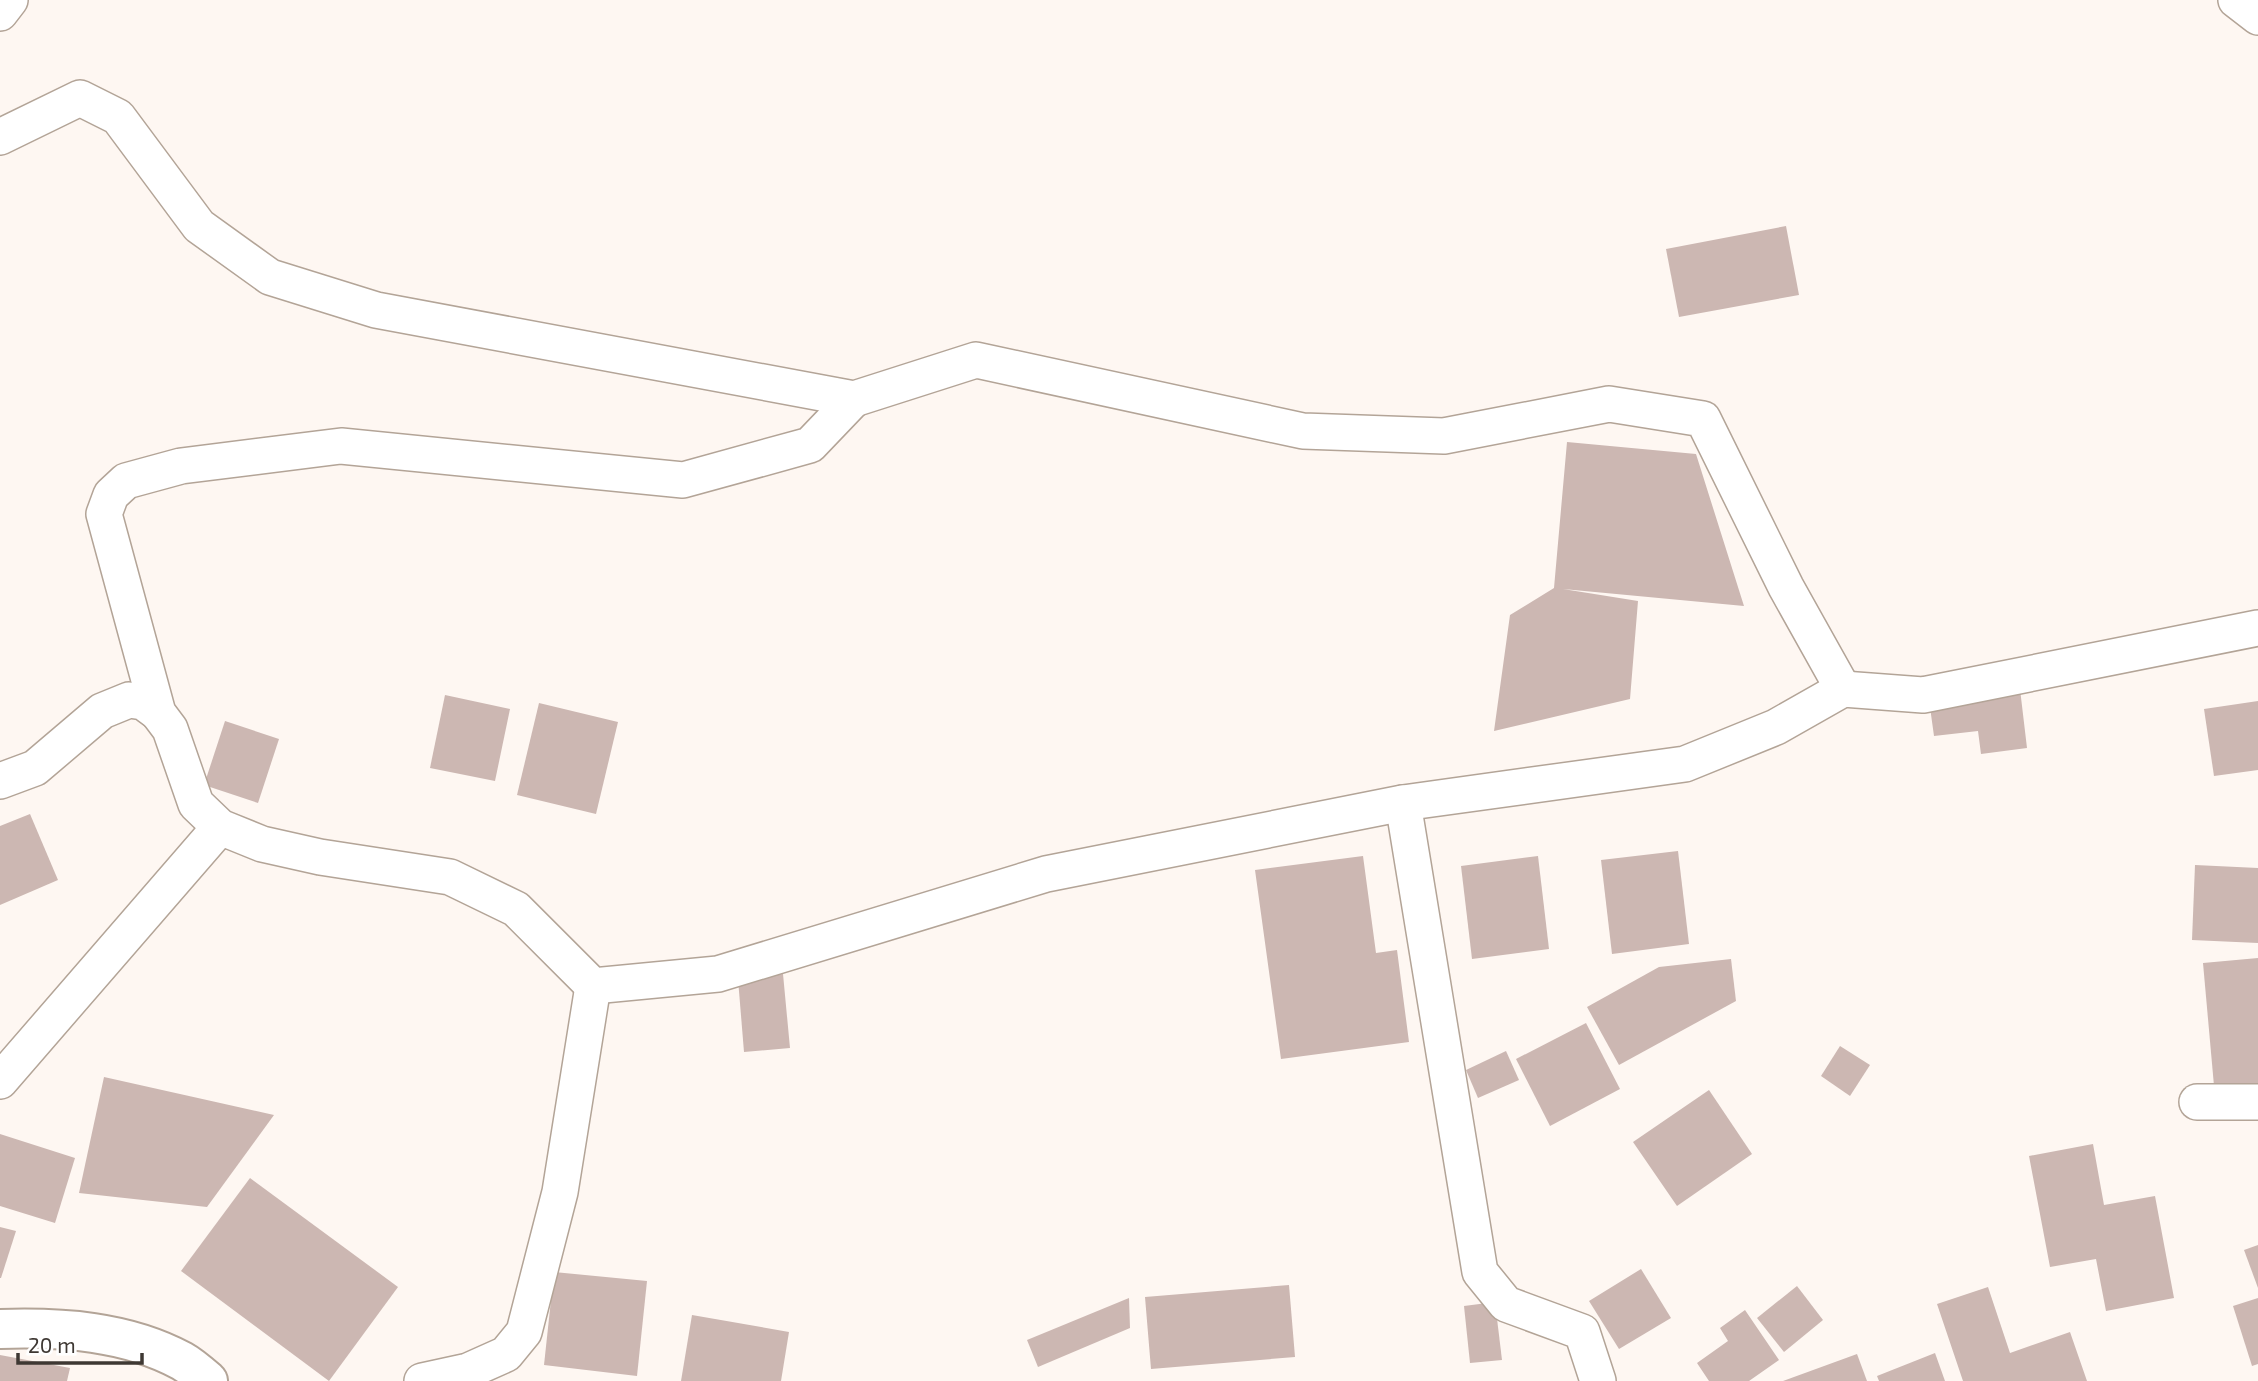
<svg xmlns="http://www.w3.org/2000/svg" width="2258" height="1381" viewBox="0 0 2258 1381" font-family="'Exo 2',sans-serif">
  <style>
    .building { fill: #ccb7b2 }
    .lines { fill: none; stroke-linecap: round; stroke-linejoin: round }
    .street-casing { stroke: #b3a497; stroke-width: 38 }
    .secondary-casing { stroke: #b3a497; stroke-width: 42 }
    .street { stroke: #fff; stroke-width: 35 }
    .secondary { stroke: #fff; stroke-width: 38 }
  </style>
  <rect width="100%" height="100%" fill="#fef7f2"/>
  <g class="building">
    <polygon points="1786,226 1799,295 1679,317 1666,249"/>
    <polygon points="1567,442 1696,454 1744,606 1563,589 1638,601 1630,699 1494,731 1510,615 1554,588"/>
    <polygon points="2020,689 2027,748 1981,754 1978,731 1934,736 1929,700"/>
    <polygon points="445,695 510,709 495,781 430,768"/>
    <polygon points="2258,701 2258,770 2214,776 2204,709"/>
    <polygon points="539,703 618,722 596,814 517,795"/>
    <polygon points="225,721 279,739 258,803 204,785"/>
    <polygon points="30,814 58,880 0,905 0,826"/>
    <polygon points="1678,851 1689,944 1612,954 1601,860"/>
    <polygon points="1363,856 1376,953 1397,950 1409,1042 1281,1059 1255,870"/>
    <polygon points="1538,856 1549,949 1472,959 1461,866"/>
    <polygon points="2195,865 2258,868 2258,943 2192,940"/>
    <polygon points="2258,958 2258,1093 2215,1097 2203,963"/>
    <polygon points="1731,959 1736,1001 1619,1065 1587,1007 1659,967"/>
    <polygon points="783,974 790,1048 744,1052 738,979"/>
    <polygon points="1586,1023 1620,1089 1550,1126 1516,1059"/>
    <polygon points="1840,1046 1870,1065 1850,1096 1821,1076"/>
    <polygon points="1506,1051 1519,1080 1478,1098 1466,1070"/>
    <polygon points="104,1077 274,1115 207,1207 79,1193"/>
    <polygon points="1709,1090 1752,1154 1677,1206 1633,1142"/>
    <polygon points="0,1134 75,1158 55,1223 0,1206"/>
    <polygon points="2093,1144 2104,1205 2155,1196 2174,1298 2106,1311 2096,1259 2050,1267 2029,1156"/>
    <polygon points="250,1178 398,1287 329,1381 181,1271"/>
    <polygon points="0,1227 16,1231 1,1278 0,1278"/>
    <polygon points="2258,1245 2258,1288 2244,1250"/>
    <polygon points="1641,1269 1671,1318 1619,1349 1589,1301"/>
    <polygon points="554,1272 647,1281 637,1376 544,1365"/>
    <polygon points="1289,1285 1295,1357 1151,1369 1145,1297"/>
    <polygon points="1797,1286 1823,1320 1784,1352 1757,1318"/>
    <polygon points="1988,1287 2010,1353 2070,1332 2087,1381 1963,1381 1937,1304"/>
    <polygon points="1129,1298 1130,1328 1038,1367 1027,1340"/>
    <polygon points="2258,1298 2258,1364 2252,1366 2233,1306"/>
    <polygon points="1495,1302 1502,1360 1470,1363 1464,1306"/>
    <polygon points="1745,1310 1779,1360 1749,1381 1709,1381 1697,1363 1728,1341 1720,1328"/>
    <polygon points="692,1315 789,1332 781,1381 681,1381"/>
    <polygon points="1935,1353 1945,1381 1879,1381 1877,1376"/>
    <polygon points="1857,1354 1867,1381 1783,1381"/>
    <polygon points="0,1355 70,1368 67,1381 0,1381"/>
  </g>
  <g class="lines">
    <defs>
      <g id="street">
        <polyline points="2236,0 2258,17"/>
        <polyline points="0,13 10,0"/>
        <polyline points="0,137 80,98 118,117 199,226 270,277 376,310 854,399 976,360 1303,431 1444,436 1609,404 1703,419 1786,587 1843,689"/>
        <polyline points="854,399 810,445 683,480 341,446 181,466 126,481 111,495 104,514 158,713 170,729 196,804 220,827 262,844 320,857 450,877 516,909 593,986 718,974 1046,874 1403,803 1685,764 1776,727 1843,689 1923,695 2258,628"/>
        <polyline points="0,781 35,768 102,711 129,700 143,702 158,713"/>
        <polyline points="1403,803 1480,1272 1506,1304 1582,1332 1598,1381"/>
        <polyline points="0,1081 220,827"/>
        <polyline points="2197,1102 2258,1102"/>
        <polyline points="422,1381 468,1371 506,1354 524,1332 560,1192 593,986"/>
      </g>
      <path id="secondary" d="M0 1329C62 1327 126 1331 182 1361 191 1366 200 1374 208 1381"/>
    </defs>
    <use href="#street" class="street-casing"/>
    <use href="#secondary" class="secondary-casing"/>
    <use href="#street" class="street"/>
    <use href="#secondary" class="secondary"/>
  </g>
  <path d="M18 1353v10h124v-10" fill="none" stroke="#3e3833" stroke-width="3.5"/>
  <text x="28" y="1353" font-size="21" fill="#3e3833" stroke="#ffffff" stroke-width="5" paint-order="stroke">20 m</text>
</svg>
